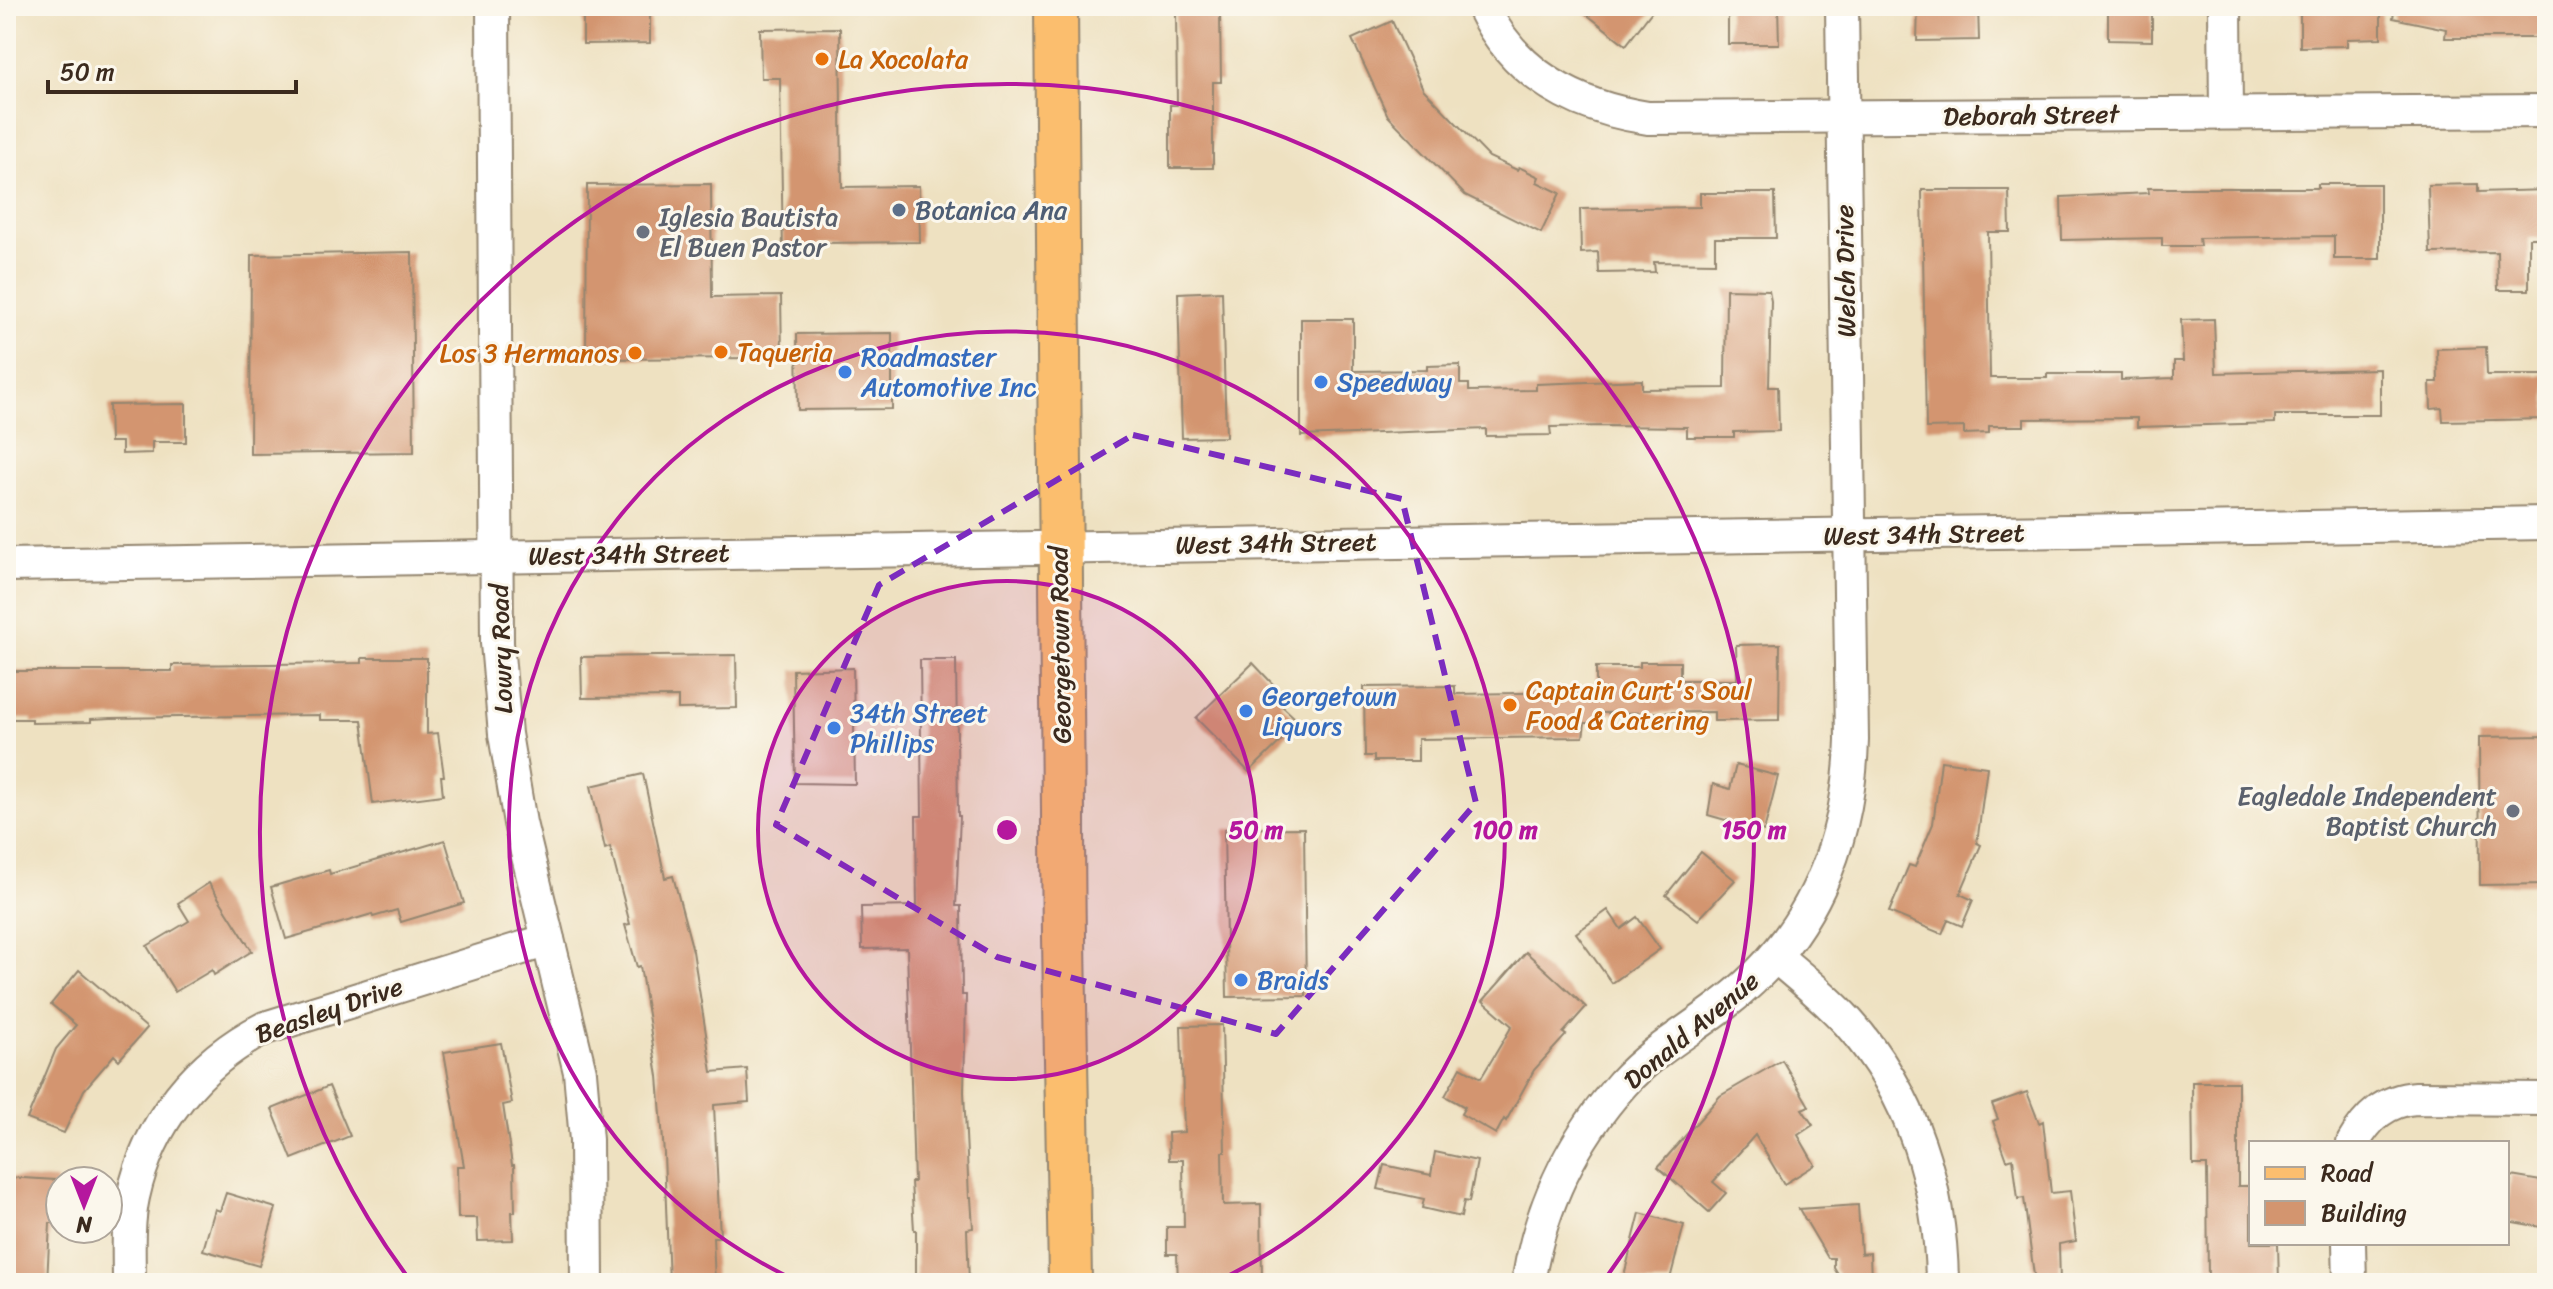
<svg xmlns="http://www.w3.org/2000/svg" width="2553" height="1289" viewBox="0 0 2553 1289" font-family="Sriracha,sans-serif">
  <style>
    .building { fill: #d3956f }
    .lines { fill: none; stroke-linecap: round; stroke-linejoin: round }
    .minor-casing { stroke: #948670; stroke-width: 36 }
    .major-casing { stroke: #948670; stroke-width: 46 }
    .minor { stroke: #fff; stroke-width: 32 }
    .major { stroke: #fbbe6e; stroke-width: 42 }
    .marked { fill: none; stroke: #7b2cbf; stroke-width: 6; stroke-dasharray: 16 10; stroke-linejoin: round }
    .ring { fill: none; stroke: #b5179e; stroke-width: 4 }
    .food-dot { fill: #e8710a; stroke: #fbf7ec; stroke-width: 3 }
    .service-dot { fill: #5c6f8a; stroke: #fbf7ec; stroke-width: 3 }
    .worship-dot { fill: #6b7280; stroke: #fbf7ec; stroke-width: 3 }
    .shop-dot { fill: #3f7fe0; stroke: #fbf7ec; stroke-width: 3 }
    .labels { text-anchor: middle; dominant-baseline: central; stroke-width: 6; stroke-linejoin: round; paint-order: stroke }
    .food-label { font-size: 26px; fill: #c56008; stroke: #fbf7ec; text-anchor: start }
    .street-label { font-size: 26px; fill: #3b2a1e; stroke: #fbf7ec }
    .service-label { font-size: 26px; fill: #4e5e75; stroke: #fbf7ec; text-anchor: start }
    .worship-label { font-size: 26px; fill: #5b616d; stroke: #fbf7ec; text-anchor: start }
    .shop-label { font-size: 26px; fill: #366cbe; stroke: #fbf7ec; text-anchor: start }
    .centre { fill: #b5179e; stroke: #fbf7ec; stroke-width: 4 }
    .ring-label { font-size: 24px; text-anchor: middle; font-weight: bold; fill: #b5179e; stroke: #fbf7ec; stroke-width: 6; stroke-linejoin: round; paint-order: stroke }
  </style>
  <rect width="100%" height="100%" fill="#fbf7ec"/>
  <filter id="ink" filterUnits="userSpaceOnUse"><feTurbulence type="fractalNoise" baseFrequency=".0125" numOctaves="2"/><feDisplacementMap in="SourceGraphic" scale="16" xChannelSelector="R" yChannelSelector="G"/><feConvolveMatrix kernelMatrix="1 2 1 2 8 2 1 2 1" color-interpolation-filters="sRGB"/></filter>
  <filter id="wash" filterUnits="userSpaceOnUse"><feTurbulence type="fractalNoise" baseFrequency=".006" numOctaves="4" result="noise"/><feDisplacementMap in="SourceGraphic" scale="32" xChannelSelector="R" yChannelSelector="G"/><feGaussianBlur stdDeviation="1.8" result="paint"/><feColorMatrix in="noise" values="0 0 0 0 0 0 0 0 0 0 0 0 0 0 0 0 0 1.4 0 .05"/><feComposite in="paint" operator="in"/></filter>
  <g filter="url(#wash)">
    <rect width="100%" height="100%" fill="#eee1c1"/>
    <g id="blocks">
      <g class="building">
        <polygon points="583,6 650,6 650,43 583,44"/>
        <polygon points="1576,6 1656,6 1626,45"/>
        <polygon points="1728,6 1778,6 1779,44 1728,44"/>
        <polygon points="1918,6 1978,6 1979,40 1917,41"/>
        <polygon points="2108,6 2152,6 2152,41 2108,40"/>
        <polygon points="2300,6 2381,6 2381,38 2347,39 2347,46 2300,47"/>
        <polygon points="2395,6 2547,6 2547,38 2445,38 2446,29 2393,18"/>
        <polygon points="1176,13 1220,13 1221,82 1213,82 1213,168 1170,168 1170,105 1177,105"/>
        <polygon points="1392,21 1423,89 1489,157 1517,170 1519,167 1539,177 1537,182 1560,193 1541,233 1465,195 1388,116 1352,39"/>
        <polygon points="840,28 842,187 919,186 920,242 818,243 818,253 783,253 780,78 761,78 760,29"/>
        <polygon points="711,184 712,297 781,296 782,358 586,359 587,185"/>
        <polygon points="2318,184 2380,184 2380,259 2334,259 2334,236 2199,238 2200,246 2162,246 2162,238 2062,240 2061,197 2149,193 2148,188 2318,188"/>
        <polygon points="2478,184 2478,192 2547,190 2547,238 2529,238 2529,290 2498,290 2497,252 2430,253 2428,185"/>
        <polygon points="1922,190 2009,190 2010,232 1988,232 1990,378 2047,378 2047,374 2121,374 2121,380 2174,378 2174,361 2183,361 2181,320 2214,319 2216,373 2380,369 2380,415 2275,415 2275,423 2137,427 2137,418 2024,419 2024,426 1989,426 1989,433 1964,434 1964,427 1926,428"/>
        <polygon points="1700,193 1775,193 1776,238 1715,238 1715,263 1654,262 1655,272 1599,273 1598,252 1581,253 1580,209 1700,207"/>
        <polygon points="412,252 414,452 250,454 251,255"/>
        <polygon points="1726,289 1769,290 1771,300 1769,387 1778,387 1779,431 1734,432 1734,437 1687,437 1687,427 1607,426 1550,427 1551,435 1486,436 1486,429 1301,436 1301,319 1353,319 1353,371 1427,370 1427,366 1460,365 1460,384 1469,384 1469,391 1536,390 1536,384 1642,380 1642,389 1725,388"/>
        <polygon points="1222,291 1226,437 1182,438 1178,293"/>
        <polygon points="892,333 892,409 798,410 797,334"/>
        <polygon points="2486,347 2487,375 2547,375 2547,419 2443,421 2442,408 2431,409 2430,382 2438,382 2437,349"/>
        <polygon points="186,404 186,442 152,442 152,453 122,454 122,442 110,442 109,405"/>
        <polygon points="1780,644 1779,720 1714,721 1714,712 1599,713 1599,723 1585,723 1583,737 1418,739 1418,761 1374,761 1374,756 1365,756 1364,687 1455,686 1455,694 1596,692 1596,667 1640,667 1640,662 1680,662 1680,680 1737,680 1736,645"/>
        <polygon points="736,655 737,708 678,709 678,697 582,698 581,657"/>
        <polygon points="362,658 427,658 427,734 438,733 444,776 441,776 443,795 373,804 362,720 320,720 320,715 111,718 91,719 91,722 32,723 32,719 6,719 6,671 172,671 172,665 362,663"/>
        <polygon points="920,660 956,660 958,816 960,816 956,906 961,906 962,995 966,995 964,1092 969,1198 971,1198 973,1228 967,1229 969,1283 916,1283 916,1230 914,1230 911,1182 914,1182 907,948 862,949 861,907 917,906 916,816 922,816"/>
        <polygon points="1253,663 1286,698 1280,704 1296,719 1287,728 1291,731 1249,772 1196,718"/>
        <polygon points="853,668 855,784 795,783 793,670"/>
        <polygon points="2547,736 2547,884 2480,885 2479,737"/>
        <polygon points="1941,761 1987,767 1977,843 1981,845 1960,894 1973,900 1962,926 1948,920 1942,934 1889,912 1909,865 1915,867 1933,824"/>
        <polygon points="1736,765 1778,776 1764,831 1708,815 1713,784 1730,789"/>
        <polygon points="643,774 665,878 673,876 693,951 712,1072 747,1069 749,1102 714,1105 720,1237 713,1237 715,1283 669,1283 664,1154 658,1076 640,966 637,967 625,925 630,924 610,847 605,849 591,786"/>
        <polygon points="1304,828 1306,996 1227,997 1224,829"/>
        <polygon points="445,840 464,903 401,922 397,910 373,917 372,914 286,939 271,887 329,870 330,874"/>
        <polygon points="1701,852 1735,880 1698,920 1666,895"/>
        <polygon points="209,883 252,951 214,975 212,970 175,992 147,946 189,921 178,903"/>
        <polygon points="1608,910 1621,929 1637,917 1660,949 1612,983 1576,933"/>
        <polygon points="1526,952 1586,1007 1563,1033 1566,1035 1534,1070 1506,1121 1504,1119 1496,1134 1461,1114 1465,1107 1445,1096 1461,1067 1481,1078 1512,1026 1483,1001"/>
        <polygon points="79,970 147,1028 119,1060 114,1055 84,1090 64,1133 27,1119 56,1049 76,1025 51,1004"/>
        <polygon points="1222,1025 1225,1152 1222,1152 1223,1205 1261,1204 1262,1283 1178,1283 1177,1254 1167,1254 1167,1227 1184,1227 1183,1160 1169,1160 1168,1133 1184,1132 1181,1026"/>
        <polygon points="501,1043 512,1103 503,1105 512,1165 514,1165 515,1212 512,1212 513,1240 478,1241 477,1218 458,1218 457,1166 464,1166 444,1052"/>
        <polygon points="1782,1060 1809,1106 1802,1109 1813,1125 1798,1135 1815,1165 1784,1184 1755,1135 1713,1182 1726,1193 1709,1212 1658,1167 1720,1096"/>
        <polygon points="2192,1082 2238,1082 2238,1186 2251,1186 2251,1243 2278,1243 2279,1283 2208,1283 2207,1165 2193,1165"/>
        <polygon points="329,1086 350,1136 292,1159 272,1109"/>
        <polygon points="2027,1092 2039,1123 2043,1121 2051,1193 2070,1191 2076,1241 2059,1244 2060,1283 2035,1283 2024,1198 2018,1199 2013,1158 2007,1160 1993,1121 1998,1119 1992,1104"/>
        <polygon points="1435,1152 1477,1161 1469,1202 1464,1201 1461,1217 1422,1208 1424,1199 1378,1189 1384,1165 1431,1175"/>
        <polygon points="2511,1176 2547,1182 2547,1228 2507,1221"/>
        <polygon points="6,1177 56,1180 54,1223 50,1223 47,1283 6,1283"/>
        <polygon points="226,1193 276,1208 259,1266 203,1250 215,1209 220,1211"/>
        <polygon points="1858,1205 1861,1254 1870,1253 1871,1281 1843,1283 1834,1268 1834,1258 1828,1258 1799,1209"/>
        <polygon points="1640,1213 1684,1225 1669,1283 1622,1283"/>
      </g>
    </g>
  </g>
  <g filter="url(#ink)">
    <use href="#blocks" fill-opacity="0" stroke="#948670" stroke-width="2"/>
    <g class="lines">
      <defs>
        <g id="minor">
          <polyline points="493,6 497,643 505,734 520,823 580,1072 586,1140 587,1283"/>
          <path d="M1482 6C1515 75 1575 107 1648 118L2547 111"/>
          <polyline points="2225,6 2226,113"/>
          <polyline points="6,565 2547,523"/>
          <path d="M1775 956C1800 977 1826 998 1848 1022 1913 1095 1941 1187 1942 1283"/>
          <path d="M2353 1143C2367 1118 2385 1100 2416 1098L2547 1099"/>
          <polyline points="2349,1243 2350,1283"/>
          <path d="M129 1283C129 1255 127 1225 133 1197 149 1122 198 1062 265 1028L548 940"/>
          <path d="M1528 1283C1540 1207 1572 1140 1623 1083 1652 1051 1691 1030 1724 1004 1810 938 1849 846 1852 740L1842 6"/>
        </g>
        <path id="major" d="M1056 6 1063 812C1063 969 1068 1126 1070 1283"/>
      </defs>
      <use href="#minor" class="minor-casing"/>
      <use href="#major" class="major-casing"/>
      <use href="#minor" class="minor"/>
      <use href="#major" class="major"/>
    </g>
  </g>
  <path class="marked" d="M1133 435 1402 499 1476 803 1276 1034 997 957 776 825 879 585Z"/>
  <circle cx="1007" cy="830" r="249" fill="#b5179e" fill-opacity=".12"/>
  <g class="ring">
    <circle cx="1007" cy="830" r="249"/>
    <path d="M797 1281A498 498 0 1 1 1217 1281"/>
    <path d="M410 1280A747 747 0 1 1 1604 1280"/>
  </g>
  <g class="food-dot">
    <circle cx="822" cy="59" r="8"/>
    <circle cx="721" cy="352" r="8"/>
    <circle cx="635" cy="353" r="8"/>
    <circle cx="1510" cy="705" r="8"/>
  </g>
  <circle class="service-dot" cx="899" cy="210" r="8"/>
  <g class="worship-dot">
    <circle cx="643" cy="232" r="8"/>
    <circle cx="2513" cy="811" r="8"/>
  </g>
  <g class="shop-dot">
    <circle cx="845" cy="372" r="8"/>
    <circle cx="1321" cy="382" r="8"/>
    <circle cx="1246" cy="711" r="8"/>
    <circle cx="834" cy="728" r="8"/>
    <circle cx="1241" cy="980" r="8"/>
  </g>
  <g class="labels">
    <g class="food-label">
      <text x="838" y="59">La Xocolata</text>
      <text x="737" y="352">Taqueria</text>
      <text x="619" y="353" text-anchor="end">Los 3 Hermanos</text>
      <text x="1526" y="690">Captain Curt's Soul<tspan x="1526" dy="30">Food &amp; Catering</tspan></text>
    </g>
    <g class="street-label">
      <text transform="translate(2031 115) rotate(-1)">Deborah Street</text>
      <text transform="translate(1845 271) rotate(-91)">Welch Drive</text>
      <text transform="translate(1924 534) rotate(-1)">West 34th Street</text>
      <text transform="translate(1276 543) rotate(-1)">West 34th Street</text>
      <text transform="translate(629 554) rotate(-1)">West 34th Street</text>
      <text transform="translate(1060 645) rotate(-91)">Georgetown Road</text>
      <text transform="translate(501 649) rotate(-92)">Lowry Road</text>
      <text transform="translate(329 1010) rotate(-19)">Beasley Drive</text>
      <text transform="translate(1691 1030) rotate(-40)">Donald Avenue</text>
    </g>
    <g class="service-label">
      <text x="915" y="210">Botanica Ana</text>
    </g>
    <g class="worship-label">
      <text x="659" y="217">Iglesia Bautista<tspan x="659" dy="30">El Buen Pastor</tspan></text>
      <text x="2497" y="796" text-anchor="end">Eagledale Independent<tspan x="2497" dy="30">Baptist Church</tspan></text>
    </g>
    <g class="shop-label">
      <text x="861" y="357">Roadmaster<tspan x="861" dy="30">Automotive Inc</tspan></text>
      <text x="1337" y="382">Speedway</text>
      <text x="1262" y="696">Georgetown<tspan x="1262" dy="30">Liquors</tspan></text>
      <text x="850" y="713">34th Street<tspan x="850" dy="30">Phillips</tspan></text>
      <text x="1257" y="980">Braids</text>
    </g>
  </g>
  <circle cx="1007" cy="830" r="12" class="centre"/>
  <g class="ring-label">
    <text x="1256" y="838">50 m</text>
    <text x="1505" y="838">100 m</text>
    <text x="1754" y="838">150 m</text>
  </g>
  <rect width="2553" height="1289" fill="none" stroke="#fbf7ec" stroke-width="32"/>
  <rect x="2249" y="1141" width="260" height="104" fill="#fbf7ec" stroke="#aea59a" stroke-width="2"/>
  <rect x="2265" y="1167" width="40" height="12" fill="#fbbe6e" stroke="#aea59a" stroke-width="2"/>
  <text x="2321" y="1181" font-size="24" fill="#3b2a1e">Road</text>
  <rect x="2265" y="1201" width="40" height="24" fill="#d3956f" stroke="#aea59a" stroke-width="2"/>
  <text x="2321" y="1221" font-size="24" fill="#3b2a1e">Building</text>
  <g transform="translate(84 1205) rotate(180)"><circle r="38" fill="#fbf7ec" stroke="#aea59a" stroke-width="2"/>
  <path d="M0-6L14 30L0 20L-14 30Z" fill="#b5179e"/>
  <text y="-12" font-size="22" font-weight="bold" text-anchor="middle" fill="#3b2a1e">N</text>
  </g>
  <path d="M48 80v12h248v-12" fill="none" stroke="#3b2a1e" stroke-width="4"/>
  <text x="60" y="80" font-size="24" fill="#3b2a1e" stroke="#fbf7ec" stroke-width="6" paint-order="stroke">50 m</text>
</svg>
